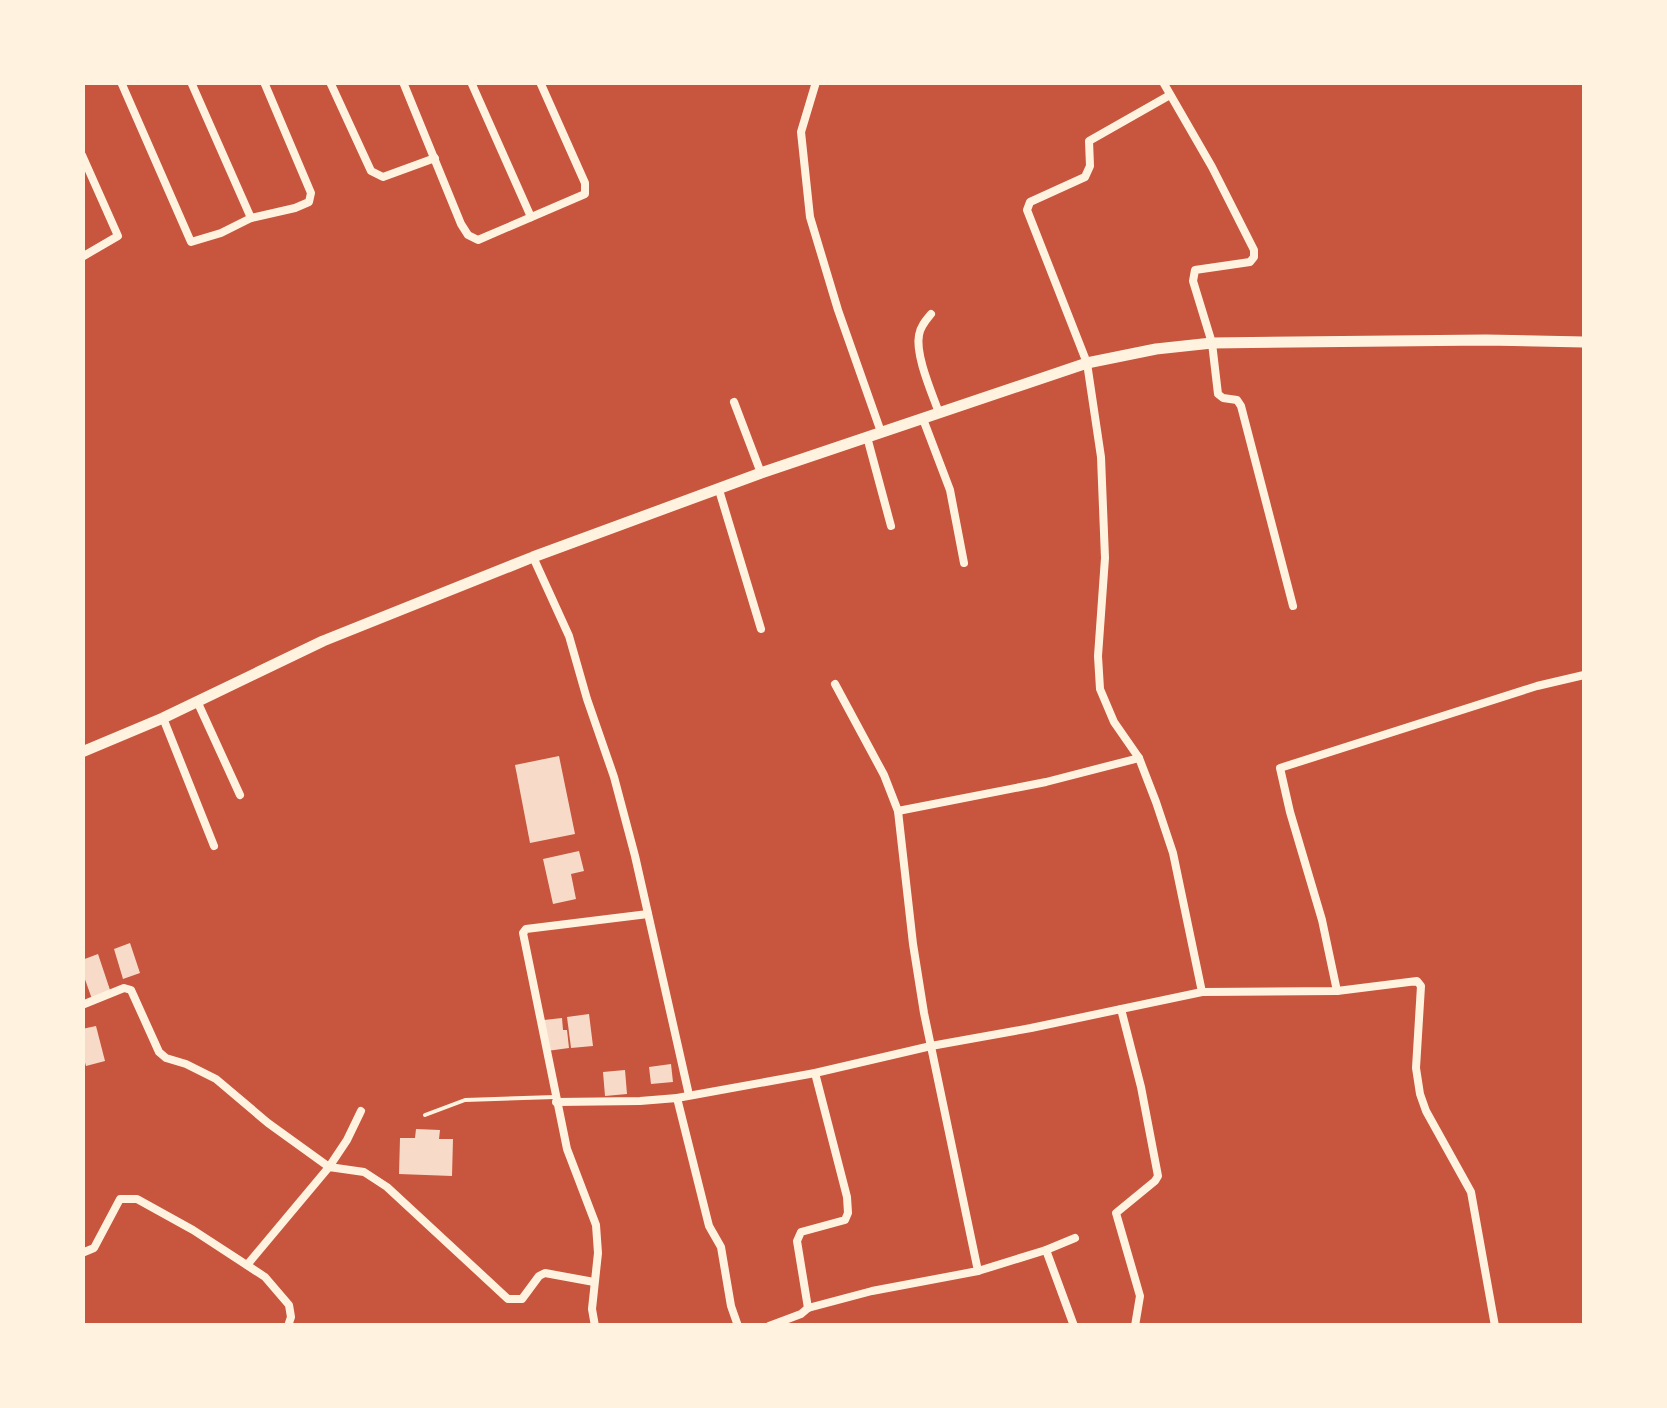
<svg xmlns="http://www.w3.org/2000/svg" width="1667" height="1408" viewBox="0 0 1667 1408" font-family="Quicksand,sans-serif">
  <style>
    .building { fill: #f7dbc8 }
    .lines { fill: none; stroke-linecap: round; stroke-linejoin: round }
    .service { stroke: #fff3e0; stroke-width: 4 }
    .minor { stroke: #fff3e0; stroke-width: 8 }
    .secondary { stroke: #fff3e0; stroke-width: 11 }
  </style>
  <rect width="100%" height="100%" fill="#c8553d"/>
  <g class="building">
    <polygon points="559,756 575,834 530,843 515,765"/>
    <polygon points="579,851 584,871 571,874 576,899 553,904 543,859"/>
    <polygon points="130,943 140,973 123,979 114,949"/>
    <polygon points="98,954 111,993 92,999 82,971 82,960"/>
    <polygon points="589,1014 593,1046 571,1048 567,1017"/>
    <polygon points="562,1018 563,1030 567,1030 569,1048 547,1051 544,1020"/>
    <polygon points="96,1026 105,1061 86,1066 82,1052 82,1029"/>
    <polygon points="671,1064 673,1082 651,1084 649,1067"/>
    <polygon points="625,1070 627,1094 605,1096 603,1072"/>
    <polygon points="416,1129 440,1130 439,1139 453,1139 452,1176 399,1174 400,1138 415,1138"/>
  </g>
  <g class="lines">
    <polyline class="service" points="425,1115 465,1100 555,1097"/>
    <g class="minor">
      <polyline points="121,82 191,242 221,233 251,218 295,208 309,202 311,193 264,82"/>
      <polyline points="191,82 251,218"/>
      <polyline points="330,82 371,171 383,177 435,158"/>
      <polyline points="403,82 461,224 468,235 478,240 585,194 585,183 540,82"/>
      <polyline points="471,82 531,217"/>
      <polyline points="816,82 801,132 810,217 838,310 881,432"/>
      <polyline points="1163,82 1212,167 1254,250 1254,257 1250,262 1195,270 1193,281 1212,343 1218,394 1223,398 1237,400 1241,406 1293,606"/>
      <polyline points="1170,95 1089,141 1090,166 1085,177 1030,202 1027,210 1087,363 1101,457 1105,558 1098,656 1100,689 1114,722 1139,758 1156,802 1173,853 1202,992"/>
      <polyline points="82,155 118,236 82,257"/>
      <path d="M931 314C926 320 920 327 919 335 915 355 932 393 939 413"/>
      <polyline points="734,402 761,473"/>
      <polyline points="923,419 950,490 964,563"/>
      <polyline points="867,437 891,526"/>
      <polyline points="719,490 761,629"/>
      <polyline points="533,557 569,636 587,699 614,777 635,856 689,1095"/>
      <polyline points="197,701 240,795"/>
      <polyline points="163,718 214,846"/>
      <polyline points="898,811 1046,782 1139,758"/>
      <polyline points="1337,991 1322,920 1290,812 1280,768 1537,686 1584,675"/>
      <polyline points="82,1005 124,988 131,990 159,1052 166,1058 186,1064 216,1079 268,1123 329,1167 347,1140 361,1111"/>
      <polyline points="1121,1009 1141,1087 1158,1176 1155,1181 1116,1213 1140,1296 1135,1326"/>
      <polyline points="677,1098 709,1226 721,1247 731,1306 738,1326"/>
      <polyline points="556,1102 640,1101 677,1098 815,1073 931,1046 1031,1028 1202,992 1337,991 1417,981 1421,986 1416,1068 1420,1094 1426,1111 1471,1192 1495,1326"/>
      <polyline points="1046,1250 1075,1238"/>
      <polyline points="82,1253 94,1248 120,1199 137,1199 193,1230 265,1277 289,1305 291,1317 288,1326"/>
      <polyline points="247,1265 329,1167 364,1172 387,1187 508,1299 522,1299 539,1276 545,1273 594,1282"/>
      <polyline points="978,1271 1046,1250 1074,1326"/>
      <polyline points="808,1308 797,1241 801,1232 845,1220 848,1213 847,1197 815,1073"/>
      <polyline points="595,1326 592,1309 598,1253 596,1225 567,1149 523,933 526,929 648,914"/>
      <polyline points="769,1326 801,1314 808,1308 872,1291 978,1271 924,1013 913,944 898,811 884,775 835,684"/>
    </g>
    <polyline class="secondary" points="82,752 163,718 323,641 533,557 761,473 1087,363 1156,349 1212,343 1486,340 1584,342"/>
  </g>
  <rect width="1667" height="1408" fill="none" stroke="#fff3e0" stroke-width="170"/>
</svg>
